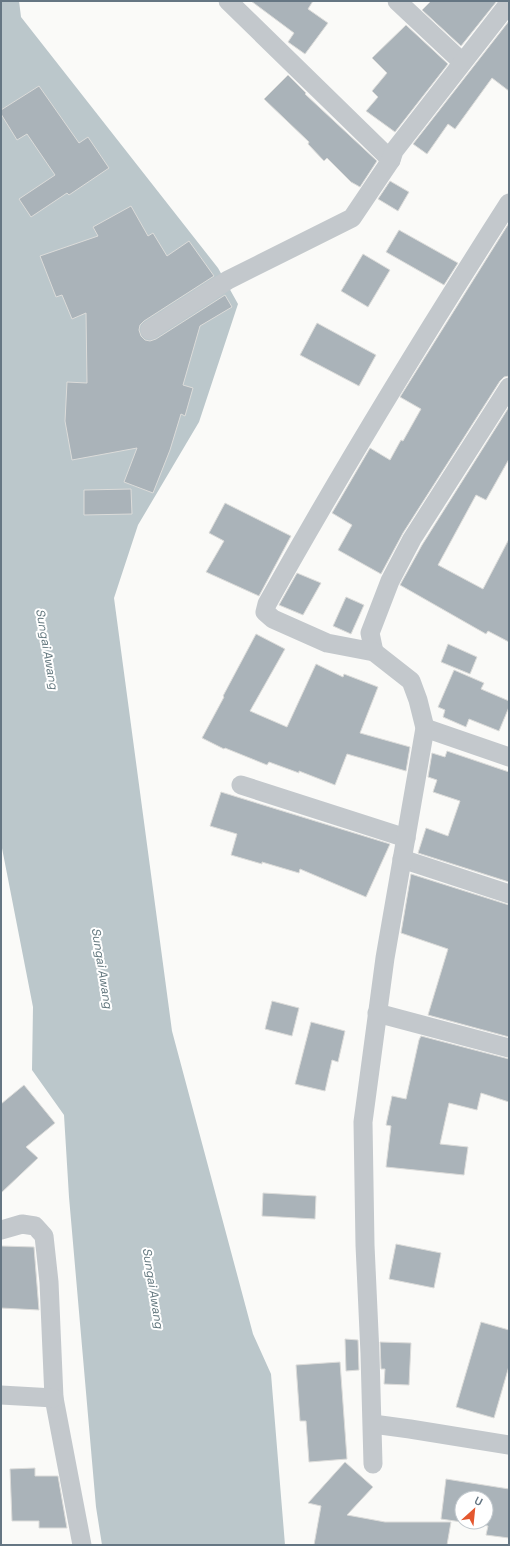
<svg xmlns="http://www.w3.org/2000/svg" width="510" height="1546" viewBox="0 0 510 1546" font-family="'Space Grotesk',sans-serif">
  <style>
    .water { fill: #bbc7cb }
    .building { fill: #aab3b9; stroke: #dcdcda }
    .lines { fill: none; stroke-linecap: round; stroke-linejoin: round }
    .minor { stroke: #c3c8cc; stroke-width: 19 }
    .labels { text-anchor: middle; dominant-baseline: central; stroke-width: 4; stroke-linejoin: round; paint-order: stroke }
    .water-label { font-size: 12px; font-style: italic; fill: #60757c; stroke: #fff }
  </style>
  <rect width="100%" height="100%" fill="#fafaf8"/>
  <polygon class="water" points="1,1 19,1 21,17 218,268 238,304 199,422 138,525 114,598 172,1031 253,1334 271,1374 285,1545 102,1545 96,1507 69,1197 64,1115 32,1070 33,1007 1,843"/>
  <g class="building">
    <polygon points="251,1 313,1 308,9 328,23 305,54 288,42 294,33"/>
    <polygon points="431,1 497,1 461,46 422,10"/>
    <polygon points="509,21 509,91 492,78 455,129 448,124 427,154 413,144"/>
    <polygon points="406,25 448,64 395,132 366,111 378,97 372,91 387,73 372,58"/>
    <polygon points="288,75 306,93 305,94 377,161 360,187 351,182 327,158 324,161 308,144 309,142 264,99"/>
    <polygon points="39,86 79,143 88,137 109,168 69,195 67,193 31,217 19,199 55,175 27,134 17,140 1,114 1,110"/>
    <polygon points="390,181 409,192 398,211 378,199"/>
    <polygon points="131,206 148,236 153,233 167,256 189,241 214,276 144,321 140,325 139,330 141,336 145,340 150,341 156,339 225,295 232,307 200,326 183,385 193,388 185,416 181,414 170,450 153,493 124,482 137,448 72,460 65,421 67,382 87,383 86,313 72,319 62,295 56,297 40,256 98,236 93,227"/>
    <polygon points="509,223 509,376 504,377 500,381 403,533 381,574 338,550 352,525 332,513 370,448 390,460 401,440 403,441 421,409 400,397"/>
    <polygon points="399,230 458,263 444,285 386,252"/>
    <polygon points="363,254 390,270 368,307 341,291"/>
    <polygon points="317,323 376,355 359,386 300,355"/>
    <polygon points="509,407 509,459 486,500 476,495 438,565 483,589 509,539 509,642 488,631 486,634 400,585 422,545"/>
    <polygon points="131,489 132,514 84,515 84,490"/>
    <polygon points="225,503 291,536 259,596 206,572 224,541 209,533"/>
    <polygon points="297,573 321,583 303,615 279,605"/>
    <polygon points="346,597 364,605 351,634 333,626"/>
    <polygon points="256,634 285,649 250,711 287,727 316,664 343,677 344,674 378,687 360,733 410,747 406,771 347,754 335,785 299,771 299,773 269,762 267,765 225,748 224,749 202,738 224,697 223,696"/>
    <polygon points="448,644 477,657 470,674 441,662"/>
    <polygon points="454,670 484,683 481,689 509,701 509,707 499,731 469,719 466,727 443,717 445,710 438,707"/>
    <polygon points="447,751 509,772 509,882 418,853 426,828 448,836 460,801 433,792 437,780 428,777 432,753 445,757"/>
    <polygon points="221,792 390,844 366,897 300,869 299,873 262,862 262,864 231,855 237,834 210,826"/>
    <polygon points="411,874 509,905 509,1037 428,1015 448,949 401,933"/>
    <polygon points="272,1001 299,1008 292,1036 265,1029"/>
    <polygon points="311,1022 345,1031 338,1062 332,1060 325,1091 295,1084"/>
    <polygon points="421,1036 509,1059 509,1102 481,1093 477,1110 449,1103 440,1144 468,1147 464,1175 386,1167 391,1126 386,1125 392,1096 406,1099 419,1040"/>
    <polygon points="24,1085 55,1123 26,1147 38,1158 1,1193 1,1104"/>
    <polygon points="263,1193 316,1196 315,1219 262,1216"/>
    <polygon points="396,1244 441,1253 434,1288 389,1279"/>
    <polygon points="1,1246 34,1247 39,1310 1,1308"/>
    <polygon points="481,1322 509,1330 509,1366 494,1418 456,1407"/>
    <polygon points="345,1339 358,1340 359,1370 346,1371"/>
    <polygon points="380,1342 411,1343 409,1385 384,1384 385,1369 381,1369"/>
    <polygon points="340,1362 347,1459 309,1462 306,1421 300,1421 296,1365"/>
    <polygon points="345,1462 373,1487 347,1515 385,1522 451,1522 447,1545 314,1545 321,1506 308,1503"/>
    <polygon points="35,1468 35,1476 58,1476 67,1528 39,1528 39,1521 12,1521 10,1469"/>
    <polygon points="446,1479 509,1489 509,1538 486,1535 488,1526 463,1522 486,1522 486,1498 462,1498 462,1522 441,1519"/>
  </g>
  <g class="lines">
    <g class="minor">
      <polyline points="228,1 391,160"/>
      <polyline points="397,1 462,62"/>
      <polyline points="150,330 228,280 352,218 391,160 394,151 509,3"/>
      <polyline points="374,652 370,633 390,581 412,539 509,387"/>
      <polyline points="425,728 509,757"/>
      <polyline points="241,785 406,838"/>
      <polyline points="402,859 509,894"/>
      <polyline points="377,1013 509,1048"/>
      <polyline points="1,1230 22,1224 35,1226 44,1236 49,1282 54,1398 82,1545"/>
      <polyline points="1,1395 54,1398"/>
      <polyline points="373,1424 410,1429 509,1445"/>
      <path d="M373 1464 370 1354 365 1245 363 1122 385 958 425 728 418 700 411 681 374 652 327 643 273 619 265 612 267 604C343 468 425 334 509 203"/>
    </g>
  </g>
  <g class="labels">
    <g class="water-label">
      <text transform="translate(47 649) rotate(80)">Sungai Awang</text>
      <text transform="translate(102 968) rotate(81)">Sungai Awang</text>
      <text transform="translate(153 1288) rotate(81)">Sungai Awang</text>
    </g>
  </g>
  <rect width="510" height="1546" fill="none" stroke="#657683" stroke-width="4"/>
  <g transform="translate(474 1510) rotate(27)"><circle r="19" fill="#ffffff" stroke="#c1c8cd"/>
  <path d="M0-3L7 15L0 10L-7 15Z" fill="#e4572e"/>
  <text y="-6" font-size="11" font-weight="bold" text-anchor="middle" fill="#657683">U</text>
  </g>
</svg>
